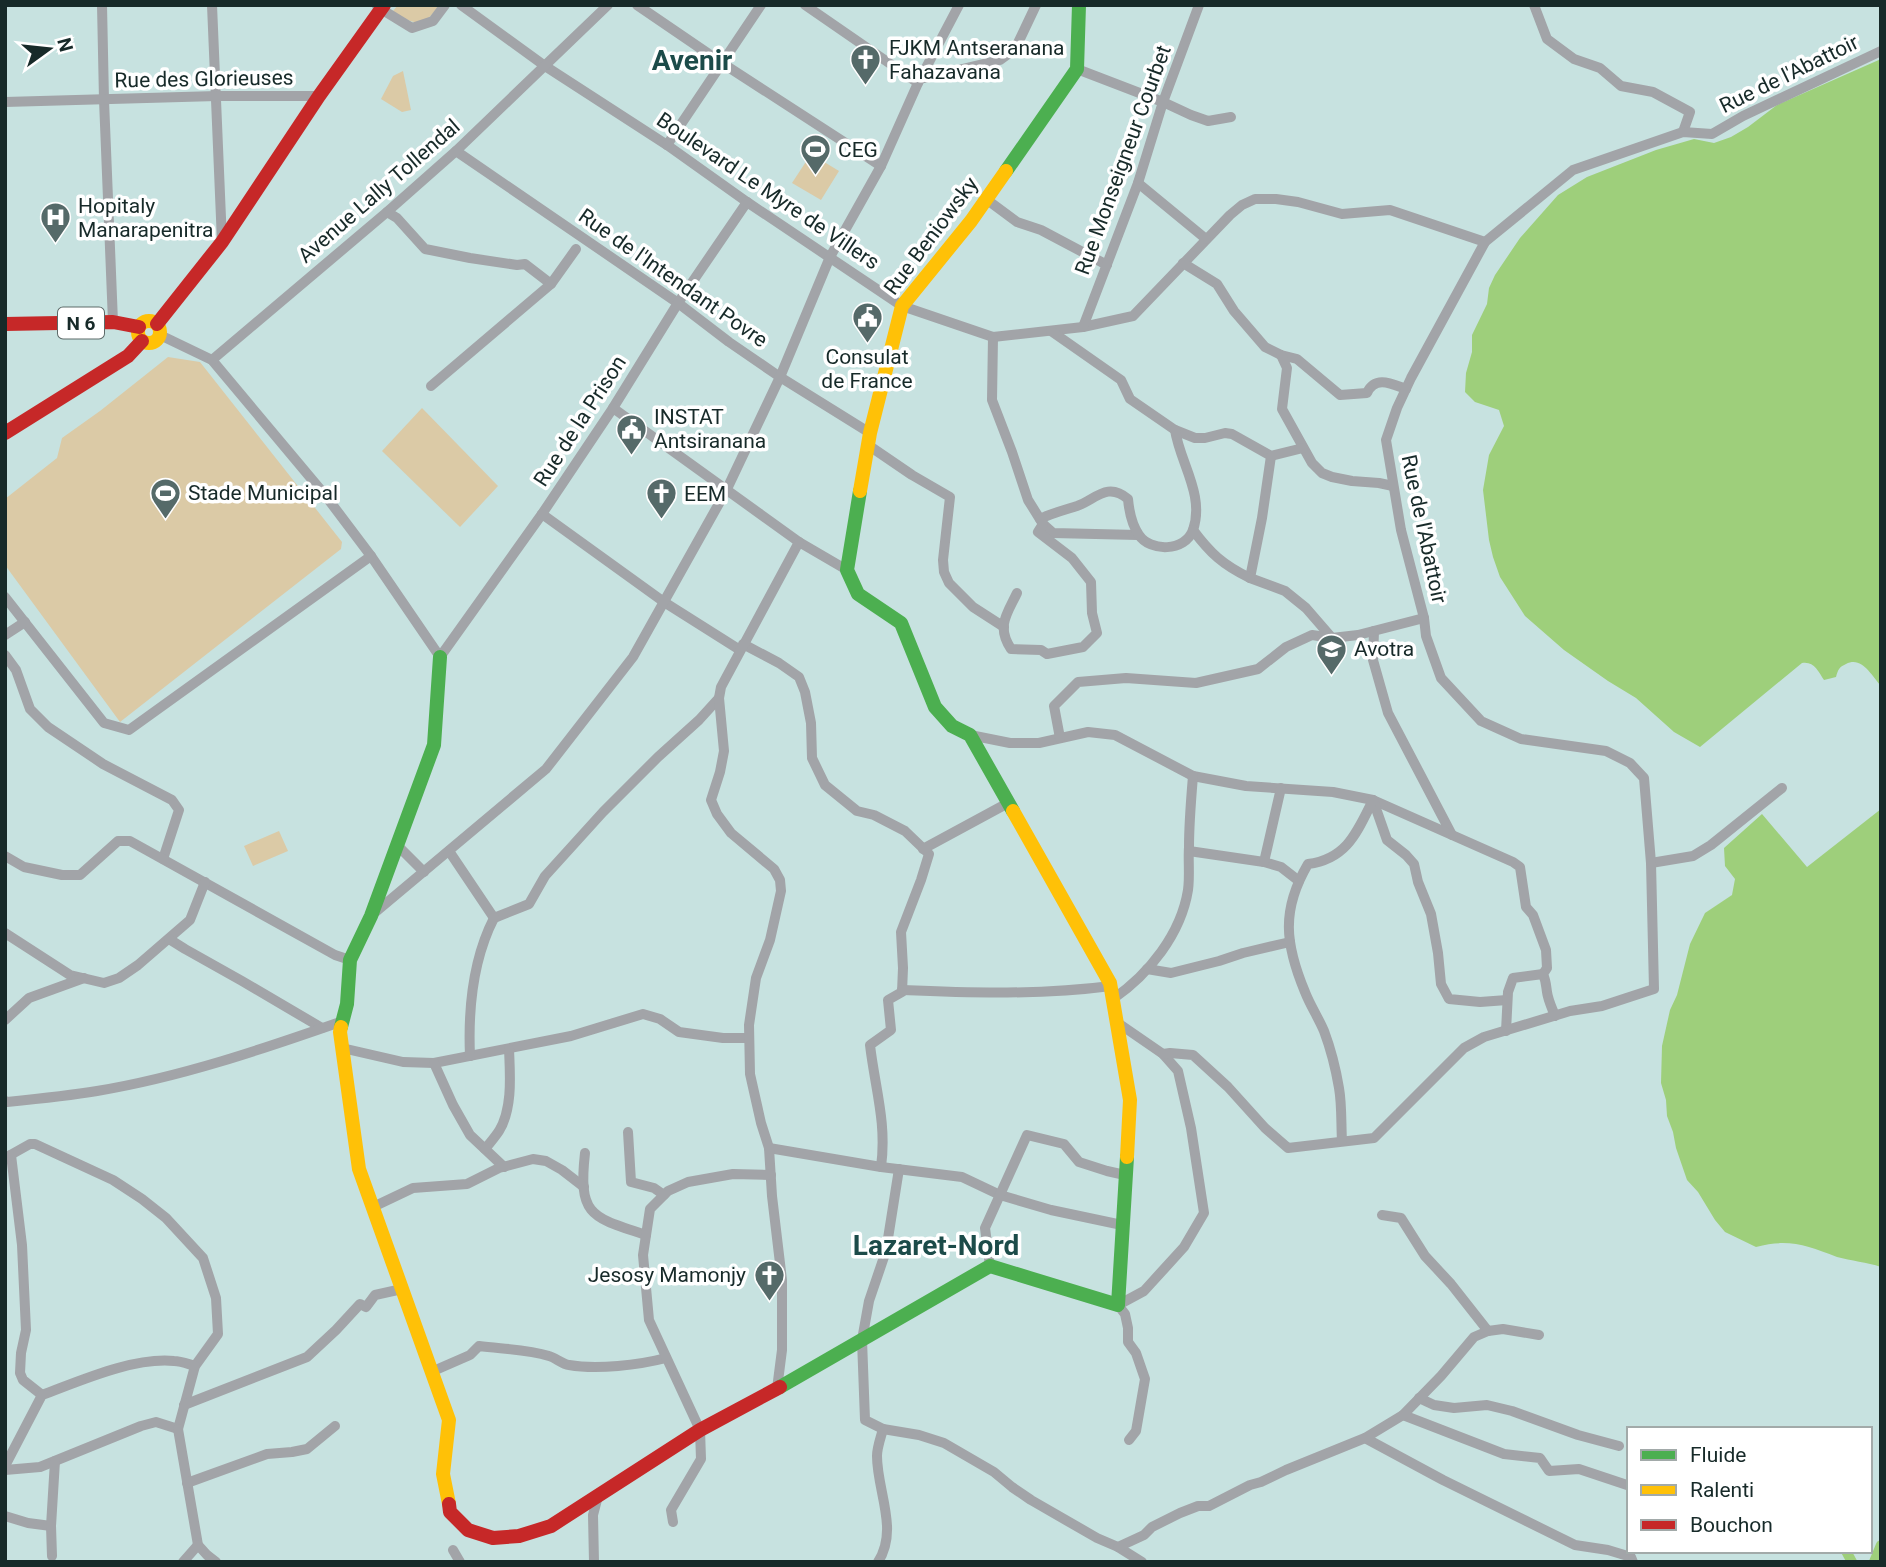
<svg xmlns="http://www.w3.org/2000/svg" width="1886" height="1567" viewBox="0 0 1886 1567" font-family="Roboto,sans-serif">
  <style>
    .green { fill: #dbcaa6 }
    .water { fill: #9ecf7b }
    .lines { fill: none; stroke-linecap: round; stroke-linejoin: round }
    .canal { stroke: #9ecf7b; stroke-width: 10 }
    .street { stroke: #a2a4a8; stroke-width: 10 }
    .fast { stroke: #4caf50; stroke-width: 14 }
    .slow { stroke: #ffc107; stroke-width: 14 }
    .jam { stroke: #c62828; stroke-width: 14 }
    .labels { text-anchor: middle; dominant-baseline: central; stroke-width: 7; stroke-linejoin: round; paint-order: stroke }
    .shield { fill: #fff; stroke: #5d6a69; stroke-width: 2 }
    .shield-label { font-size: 19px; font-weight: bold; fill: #172a29 }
    .poi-label { font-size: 21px; fill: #172a29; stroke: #fff; text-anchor: start }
    .street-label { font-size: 21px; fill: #172a29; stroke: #fff }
    .district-label { font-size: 28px; font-weight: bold; fill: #1c4b49; stroke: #fff }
  </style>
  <rect width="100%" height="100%" fill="#c7e2e0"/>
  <g class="green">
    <path d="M398 5H439C424 29 413 25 393 11Z"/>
    <polygon points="403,71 411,110 402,112 381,99 393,76"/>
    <polygon points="811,154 839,171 821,200 792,183"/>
    <polygon points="168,357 200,362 342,542 341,549 120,722 5,565 5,499 57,458 62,438 100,411"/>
    <polygon points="422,408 498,486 460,527 382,451"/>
    <polygon points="279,831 288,851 253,866 244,846"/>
  </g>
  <g class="water">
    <path d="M1881 59V686C1871 675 1862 656 1846 664 1839 667 1838 670 1836 677L1824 680C1818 671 1814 661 1802 663L1700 747 1674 732 1636 698 1608 681 1564 650 1525 616 1500 577 1493 557 1489 540 1483 490 1489 455 1504 426 1499 410 1475 402 1465 392 1466 373 1472 352V335L1487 304 1489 288 1495 275 1520 238 1558 195 1587 177 1656 150 1694 139 1714 143 1731 137 1748 127 1777 105Z"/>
    <path d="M1881 809V1267C1867 1262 1851 1261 1837 1257 1807 1246 1789 1238 1756 1247L1725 1232 1715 1220 1698 1192 1687 1180 1676 1148 1673 1132 1667 1116 1666 1100 1661 1083 1662 1046 1670 1010 1677 995 1690 944 1705 913 1732 895 1735 879 1725 866 1724 848 1762 814 1807 867Z"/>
  </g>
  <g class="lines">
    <g class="canal">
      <polyline points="1846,1551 1852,1562"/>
      <polyline points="1874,1562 1881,1545"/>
    </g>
    <g class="street">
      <polyline points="102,5 104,100 113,322"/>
      <polyline points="212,5 222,242"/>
      <polyline points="461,5 545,66 667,145 747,202 902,306 993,337 1083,327 1133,316 1230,215 1242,205 1255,199 1276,199 1298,202 1342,214 1390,210 1485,242"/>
      <polyline points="637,5 722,63 881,166"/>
      <polyline points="805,5 918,83"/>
      <polyline points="1534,5 1547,39 1574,59 1600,68 1621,86 1653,92 1690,112 1683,132"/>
      <polyline points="377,6 381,9 412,28 433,21 445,5"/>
      <polyline points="1077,69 1163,102 1191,115 1208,121 1231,117"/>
      <polyline points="920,79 1000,60 1011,52 1018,43 1036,5"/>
      <polyline points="5,102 217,96 319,96"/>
      <polyline points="667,145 761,5"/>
      <polyline points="456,151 678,303 729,342 780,377 870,433"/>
      <polyline points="1138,183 1206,239"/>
      <polyline points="986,199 1017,222 1041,230 1107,265"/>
      <polyline points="387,212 397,218 425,249 470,258 517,265 525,264 551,284"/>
      <path d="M1183 263 1217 284 1234 311 1265 347 1281 355 1297 359 1340 395 1367 393C1375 375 1392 384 1406 389"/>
      <polyline points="1083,327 1138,183 1163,102 1199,5"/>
      <polyline points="1051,331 1121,380 1130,399 1175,430 1195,438 1205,438 1225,433 1232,434 1271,456 1262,518 1250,578 1285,591 1306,608 1332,638"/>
      <polyline points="160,335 212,360 325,495 371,556 440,657 542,514 613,408 678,303 747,202"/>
      <polyline points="993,337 992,400 1012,452 1028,500 1043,524 1053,533 1138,535"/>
      <polyline points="1281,355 1287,368 1282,409 1312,463 1322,473 1332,477 1352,481 1379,483 1393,486"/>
      <polyline points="212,360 387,212 456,151 608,5"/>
      <polyline points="431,386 551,284 576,249"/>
      <polyline points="613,408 799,542 847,570"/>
      <polyline points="868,445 912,475 950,497 943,560 944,572 949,583 973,607 1004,627"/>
      <polyline points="1271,456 1303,448"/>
      <polyline points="542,514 664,602 740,650"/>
      <path d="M1040 519C1052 513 1064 510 1077 506 1095 500 1107 481 1128 499 1129 510 1132 525 1139 535 1150 552 1185 552 1193 530 1205 495 1180 463 1175 430"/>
      <path d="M1193 530C1210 553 1223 565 1250 578"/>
      <path d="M1017 593C1007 614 996 626 1011 649L1041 650 1047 654 1083 647 1097 633 1092 613 1091 582 1072 558 1038 532 1043 524"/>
      <polyline points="5,597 104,723 129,730 371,556"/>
      <polyline points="1374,631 1373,660 1388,713 1452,835"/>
      <polyline points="5,635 25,622"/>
      <path d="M743 644 779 663 799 677 805 692 811 723 812 758 825 785 857 811 874 815 905 831 929 854 921 880 901 932 903 968 902 992 888 1000 891 1030 870 1045C875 1088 887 1123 881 1167"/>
      <polyline points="5,655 16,670 30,709 48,727 103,764 172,800 179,810 163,859"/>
      <path d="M970 735 1010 743H1039L1088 732 1115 735 1193 776 1246 786 1333 792 1373 800 1513 862 1520 867 1526 907 1533 915 1546 950 1547 968 1543 974C1546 981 1546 985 1547 992 1548 1000 1552 1008 1555 1016"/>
      <polyline points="1060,738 1054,706 1078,682 1126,678 1196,683 1258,669 1286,647 1312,635 1332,638 1358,635 1424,618"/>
      <polyline points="1373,800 1387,840 1406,855 1414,864 1418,882 1431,914 1438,953 1441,984 1449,999 1480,1002 1507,1000"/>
      <polyline points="397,845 424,872"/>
      <polyline points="923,849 1008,803"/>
      <polyline points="449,851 494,918 529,904 545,876 603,812 658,757 699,720 719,698"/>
      <polyline points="1189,851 1264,862 1281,867 1299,881"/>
      <polyline points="5,856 24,867 62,875 80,875 118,841 130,841 335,955 350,960"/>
      <polyline points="1264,862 1281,788"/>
      <polyline points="1651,863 1693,856 1711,845 1782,788"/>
      <polyline points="372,915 546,769 633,657 726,491 780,377 830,257 881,166 918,83 959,5"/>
      <polyline points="5,933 70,975 104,983 119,978 138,965 190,920 205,882"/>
      <polyline points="169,939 185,949 242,981 322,1028"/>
      <polyline points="1147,969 1171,973 1219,961 1243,953 1290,942"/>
      <path d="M902 990C972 993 1042 995 1111 986"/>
      <path d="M1113 999C1149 974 1181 934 1188 890 1190 876 1188 861 1189 847 1189 823 1191 800 1193 776"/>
      <polyline points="5,1020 29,998 84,978"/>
      <polyline points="1118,1023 1163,1054 1178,1071 1191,1128 1204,1213 1184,1247 1144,1291 1118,1305 1125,1314 1128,1328 1128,1342 1136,1353 1145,1379 1136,1431 1129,1440"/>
      <polyline points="1506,1031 1508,992 1513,978 1543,974"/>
      <polyline points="342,1048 403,1062 434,1063 571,1036 643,1014 660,1019 679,1032 723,1038 749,1038"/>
      <polyline points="1163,1054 1170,1053 1193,1055 1228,1087 1265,1128 1288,1148 1374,1138 1464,1048 1484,1037 1570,1011 1602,1006 1654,989 1651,863 1644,778 1630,763 1606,751 1521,739 1481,721 1441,678 1426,636 1424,618 1401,530 1386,440 1397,408 1411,378 1485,242 1573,170 1683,132 1712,134 1743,116 1881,51"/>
      <path d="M470 1056C468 1009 472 961 494 918"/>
      <polyline points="434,1063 453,1105 470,1135 504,1167"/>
      <path d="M5 1101 7 1102C37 1099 67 1096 97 1091 181 1077 263 1049 343 1021"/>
      <polyline points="628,1132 631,1182 654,1188 664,1195"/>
      <path d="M1342 1141C1341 1124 1342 1105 1339 1088 1336 1070 1330 1047 1324 1031 1318 1017 1310 1005 1305 992 1285 944 1281 910 1308 864 1347 859 1357 832 1373 800"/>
      <polyline points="769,1148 881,1167 962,1177 1000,1195 1051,1210 1122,1225"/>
      <path d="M485 1149C490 1143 495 1137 499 1131 513 1108 510 1074 509 1049"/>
      <path d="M585 1153C578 1216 591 1217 646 1235"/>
      <polyline points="11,1155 22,1245 26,1330 21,1353 20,1373 23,1380 42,1395"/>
      <polyline points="5,1158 30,1144 35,1144 113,1180 142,1199 166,1218 203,1258 216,1298 218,1334 195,1366 178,1429 156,1422 141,1426 40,1467 5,1470"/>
      <polyline points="373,1207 413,1188 467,1184 499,1168 533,1159 546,1161 562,1170 584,1187"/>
      <polyline points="1382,1215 1401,1218 1425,1256 1451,1284 1488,1331"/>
      <polyline points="990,1266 985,1228 1027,1135 1064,1144 1079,1162 1107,1171 1125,1175"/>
      <path d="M431 1372 470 1355 479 1346C502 1349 527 1349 549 1356 556 1358 562 1364 569 1365 597 1370 639 1365 666 1358"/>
      <polyline points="777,1389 782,1350 782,1280 772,1196 769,1148 761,1123 750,1074 749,1025 756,978 770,940 781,891 780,880 774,869 731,833 717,814 711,800 720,772 724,751 719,698 721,687 799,542"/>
      <polyline points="1419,1398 1434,1405 1454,1408 1487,1405 1512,1411 1578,1435 1619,1446"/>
      <polyline points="184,1405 307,1357 336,1330 360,1304 366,1307 375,1295 402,1289"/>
      <polyline points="1403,1415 1504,1454 1540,1458 1549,1471 1579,1469 1627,1485"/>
      <polyline points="178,1429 198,1545 207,1555 216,1562"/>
      <polyline points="883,1429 919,1435 944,1443 994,1472 1012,1487 1031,1500 1097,1538 1118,1547 1142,1562"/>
      <polyline points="1365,1438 1443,1480 1575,1545 1608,1550 1631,1557 1633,1562"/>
      <path d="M5 1466 42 1395C80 1381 133 1357 174 1361 181 1361 188 1364 195 1366"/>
      <polyline points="187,1483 267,1454 292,1452 307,1449 335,1426"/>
      <polyline points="5,1516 28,1523 51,1526"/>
      <polyline points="673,1522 671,1510 701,1459 700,1430 649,1320 643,1255 650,1209 668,1191 688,1182 733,1174 771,1175"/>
      <polyline points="1118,1547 1144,1535 1152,1527 1180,1513 1198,1506 1209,1506 1250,1485 1261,1482 1286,1470 1365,1438 1403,1415 1441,1376 1474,1337 1488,1331 1503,1329 1539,1335"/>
      <polyline points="453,1550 460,1562"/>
      <polyline points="52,1556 51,1526 55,1461"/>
      <polyline points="183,1562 198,1545"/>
      <polyline points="594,1562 593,1515 598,1496"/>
      <path d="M878 1562C899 1530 877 1491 877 1456 877 1447 881 1437 883 1429L865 1420 862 1340 869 1301 886 1251 899 1169"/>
    </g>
    <g class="fast">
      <polyline points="1006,171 1077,69 1079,5"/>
      <polyline points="860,491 847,570 858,594 901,623 935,707 952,726 970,735 1013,811"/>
      <polyline points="341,1027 347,1004 350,960 371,916 434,745 440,657"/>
      <polyline points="780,1387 990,1266 1118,1305 1127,1157"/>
    </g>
    <g class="slow">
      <circle cx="149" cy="332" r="11"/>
      <polyline points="860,491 870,433 902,306 971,221 1006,171"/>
      <polyline points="1013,811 1110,983 1130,1100 1127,1157"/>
      <polyline points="341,1027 340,1032 359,1169 449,1420 443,1474 449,1504"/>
    </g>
    <g class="jam">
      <polyline points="5,324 113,322 139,327"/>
      <polyline points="157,324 222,242 319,96 384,5"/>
      <polyline points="5,433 128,356 142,341"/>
      <polyline points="449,1504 450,1512 468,1530 493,1538 519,1536 551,1526 700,1430 780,1387"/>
    </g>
  </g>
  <defs>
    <symbol id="church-pin" viewBox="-11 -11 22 30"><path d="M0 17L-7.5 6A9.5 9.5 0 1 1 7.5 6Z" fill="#556a69" stroke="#fff"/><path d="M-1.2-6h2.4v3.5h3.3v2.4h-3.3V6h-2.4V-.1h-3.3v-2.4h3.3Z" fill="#fff"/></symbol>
    <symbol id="stadium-pin" viewBox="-11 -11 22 30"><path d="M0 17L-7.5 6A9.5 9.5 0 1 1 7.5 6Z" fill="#556a69" stroke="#fff"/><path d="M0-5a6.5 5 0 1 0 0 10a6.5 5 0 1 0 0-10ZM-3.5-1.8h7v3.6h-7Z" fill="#fff"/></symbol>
    <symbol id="hospital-pin" viewBox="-11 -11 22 30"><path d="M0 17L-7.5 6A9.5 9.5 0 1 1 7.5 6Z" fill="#556a69" stroke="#fff"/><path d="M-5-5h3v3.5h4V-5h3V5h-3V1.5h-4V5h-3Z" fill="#fff"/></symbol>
    <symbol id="civic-pin" viewBox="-11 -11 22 30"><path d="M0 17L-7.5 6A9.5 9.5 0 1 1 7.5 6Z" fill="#556a69" stroke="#fff"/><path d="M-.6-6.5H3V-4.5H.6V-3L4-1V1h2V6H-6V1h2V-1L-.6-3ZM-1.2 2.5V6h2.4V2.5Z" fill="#fff"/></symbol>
    <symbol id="university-pin" viewBox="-11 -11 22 30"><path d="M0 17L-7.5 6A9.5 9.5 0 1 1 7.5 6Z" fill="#556a69" stroke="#fff"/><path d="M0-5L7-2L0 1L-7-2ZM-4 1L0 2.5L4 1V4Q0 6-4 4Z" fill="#fff"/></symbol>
  </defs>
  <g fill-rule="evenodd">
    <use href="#church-pin" x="848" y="42" width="35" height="47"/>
    <use href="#stadium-pin" x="798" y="132" width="35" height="47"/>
    <use href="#hospital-pin" x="38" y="200" width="35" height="47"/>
    <use href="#civic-pin" x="850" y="300" width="35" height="47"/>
    <use href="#civic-pin" x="614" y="412" width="35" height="47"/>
    <use href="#stadium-pin" x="148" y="476" width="35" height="47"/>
    <use href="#church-pin" x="644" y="476" width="35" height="47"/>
    <use href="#university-pin" x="1314" y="632" width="35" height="47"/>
    <use href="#church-pin" x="752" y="1258" width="35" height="47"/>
  </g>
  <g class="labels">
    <rect class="shield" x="58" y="307.5" width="46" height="31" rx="5"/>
    <g class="shield-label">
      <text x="81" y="323">N 6</text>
    </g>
    <g class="poi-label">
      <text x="889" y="48">FJKM Antseranana<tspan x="889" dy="24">Fahazavana</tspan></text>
      <text x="838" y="150">CEG</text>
      <text x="78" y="206">Hopitaly<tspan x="78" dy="24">Manarapenitra</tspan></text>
      <text x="867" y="357" text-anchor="middle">Consulat<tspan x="867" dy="24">de France</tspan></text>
      <text x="654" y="417">INSTAT<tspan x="654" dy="24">Antsiranana</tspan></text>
      <text x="188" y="493">Stade Municipal</text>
      <text x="684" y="494">EEM</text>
      <text x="1354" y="649">Avotra</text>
      <text x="746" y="1275" text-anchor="end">Jesosy Mamonjy</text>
    </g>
    <g class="street-label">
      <text transform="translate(1789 74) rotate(-26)">Rue de l'Abattoir</text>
      <text transform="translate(204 79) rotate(-1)">Rue des Glorieuses</text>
      <text transform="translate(1123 160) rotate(-70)">Rue Monseigneur Courbet</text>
      <text transform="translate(379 191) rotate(-41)">Avenue Lally Tollendal</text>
      <text transform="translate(768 191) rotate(34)">Boulevard Le Myre de Villers</text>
      <text transform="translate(931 236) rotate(-53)">Rue Beniowsky</text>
      <text transform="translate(673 278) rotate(35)">Rue de l'Intendant Povre</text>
      <text transform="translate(580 421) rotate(-57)">Rue de la Prison</text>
      <text transform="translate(1424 529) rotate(78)">Rue de l'Abattoir</text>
    </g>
    <g class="district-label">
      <text x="692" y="60">Avenir</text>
      <text x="936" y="1245">Lazaret-Nord</text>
    </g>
  </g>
  <rect width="1886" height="1567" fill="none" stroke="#172a29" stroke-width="14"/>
  <rect x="1627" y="1427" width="245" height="126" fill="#ffffff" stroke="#a2aaa9" stroke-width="2"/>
  <rect x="1641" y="1450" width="35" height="10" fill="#4caf50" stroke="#a2aaa9" stroke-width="2"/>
  <text x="1690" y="1462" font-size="21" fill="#172a29">Fluide</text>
  <rect x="1641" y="1485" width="35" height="10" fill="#ffc107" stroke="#a2aaa9" stroke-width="2"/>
  <text x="1690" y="1497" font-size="21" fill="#172a29">Ralenti</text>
  <rect x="1641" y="1520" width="35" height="10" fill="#c62828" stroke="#a2aaa9" stroke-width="2"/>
  <text x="1690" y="1532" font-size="21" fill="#172a29">Bouchon</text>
  <g transform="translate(49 49) rotate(75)" stroke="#ffffff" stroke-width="5" paint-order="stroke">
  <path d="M0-5L12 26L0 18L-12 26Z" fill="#172a29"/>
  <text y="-10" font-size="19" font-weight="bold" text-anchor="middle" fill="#172a29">N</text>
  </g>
</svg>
